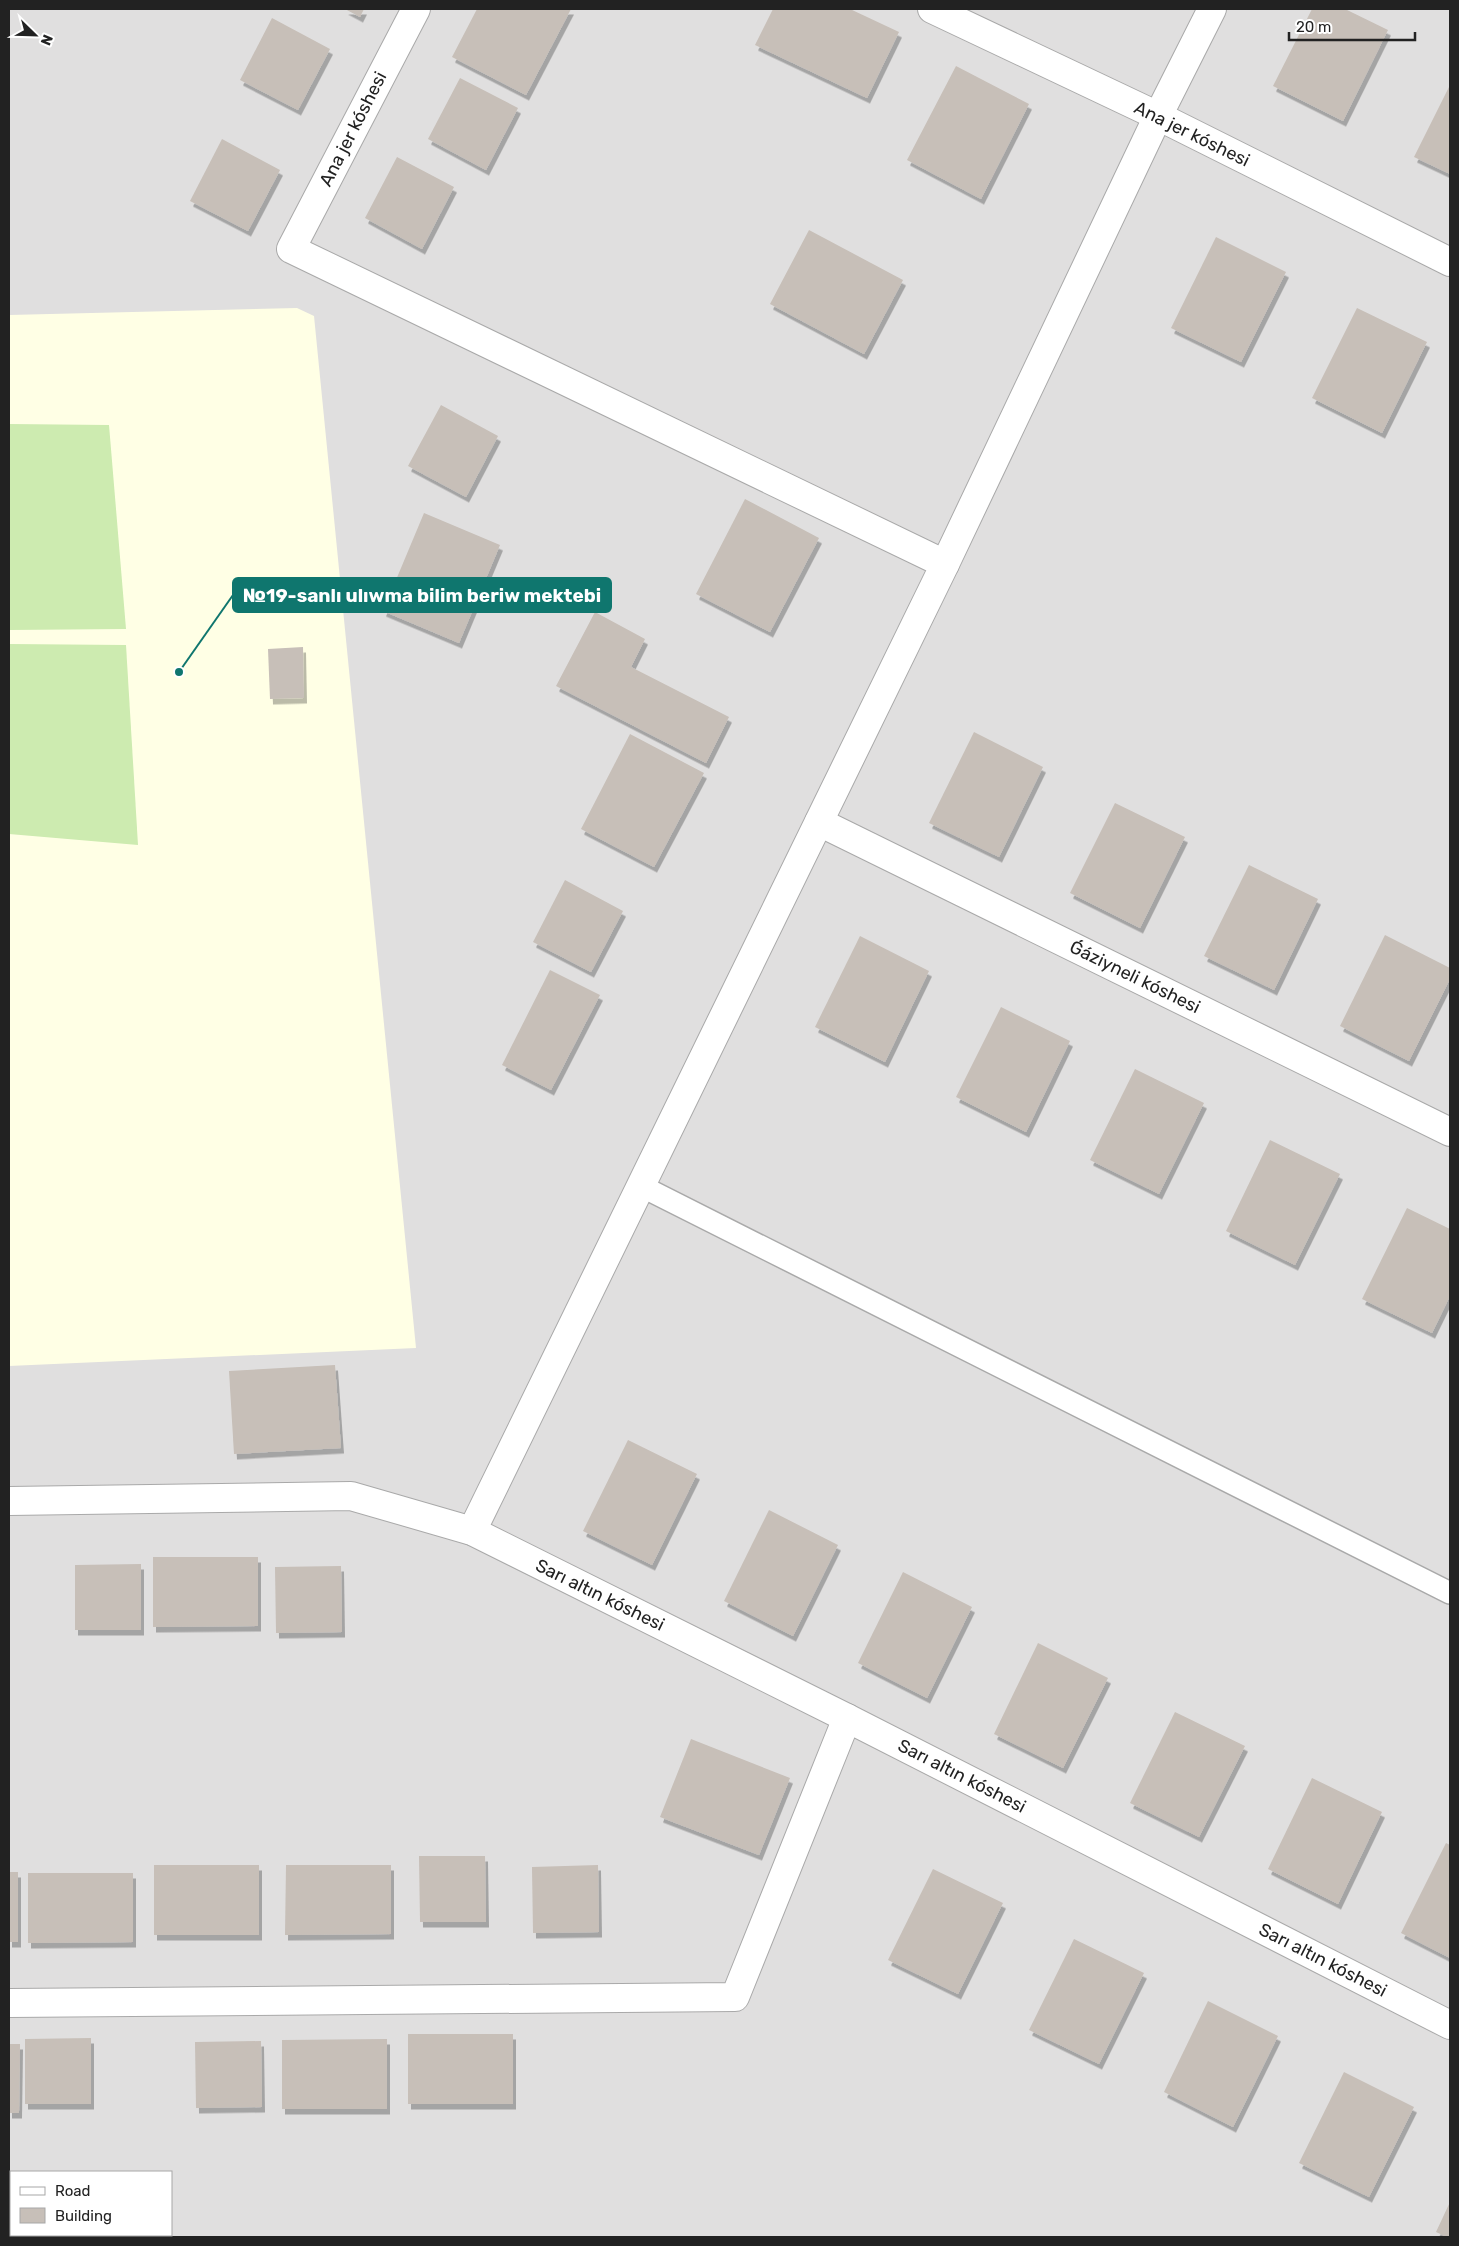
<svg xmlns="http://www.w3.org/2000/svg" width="1459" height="2246" viewBox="0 0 1459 2246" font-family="Rubik,sans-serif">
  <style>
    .residential { fill: #e0dfdf; fill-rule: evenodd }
    .education { fill: #ffffe5 }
    .grass { fill: #cdebb0 }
    .building { fill: #c7bfb8; filter: url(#shadow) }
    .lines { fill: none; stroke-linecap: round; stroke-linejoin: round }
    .lane-casing { stroke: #a9a9a9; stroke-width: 24 }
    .street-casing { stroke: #a9a9a9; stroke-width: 30 }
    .lane { stroke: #fff; stroke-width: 21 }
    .street { stroke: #fff; stroke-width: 28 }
    .labels { text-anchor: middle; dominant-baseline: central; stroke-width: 4; stroke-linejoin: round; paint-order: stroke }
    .street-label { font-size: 18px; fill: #222; stroke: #fff }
    .leader { fill: none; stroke: #0f766e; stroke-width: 2 }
    .callout-dot { fill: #0f766e; stroke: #fff; stroke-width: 2 }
    .callout { fill: #0f766e; stroke: #0f766e; stroke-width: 2 }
    .callout-label { font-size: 19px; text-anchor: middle; font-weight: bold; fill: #fff }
  </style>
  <defs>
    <filter id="shadow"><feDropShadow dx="3" dy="5.5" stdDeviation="0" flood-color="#0004"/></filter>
  </defs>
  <rect width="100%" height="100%" fill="#f2efe9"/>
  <path class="residential" d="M9 9H1450V2237H9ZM11 2172H171V2235H11Z"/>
  <polygon class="education" points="297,308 314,316 416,1348 9,1366 9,315"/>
  <g class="grass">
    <polygon points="9,424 109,425 126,629 9,630"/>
    <polygon points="9,644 126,645 138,845 9,834"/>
  </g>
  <g class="building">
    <polygon points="345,9 364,9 360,17"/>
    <polygon points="477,9 571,9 526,95 452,57"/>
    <polygon points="773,9 850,9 899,32 867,98 755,45"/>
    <polygon points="1312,9 1345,9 1388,30 1343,121 1273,86"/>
    <polygon points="272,18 330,49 298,110 240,80"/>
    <polygon points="956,66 1029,104 981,199 907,160"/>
    <polygon points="460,78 518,108 486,170 428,139"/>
    <polygon points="1450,85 1450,174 1414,157"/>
    <polygon points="222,139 280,170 248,231 190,201"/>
    <polygon points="397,157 454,187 422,249 365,218"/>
    <polygon points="809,230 903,280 864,354 770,304"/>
    <polygon points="1216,237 1286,272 1241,362 1171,328"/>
    <polygon points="1357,308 1427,342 1382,433 1312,398"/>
    <polygon points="441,405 498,436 466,497 408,466"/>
    <polygon points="745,499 819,538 770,632 696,594"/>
    <polygon points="424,513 500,545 459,643 383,611"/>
    <polygon points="595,612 645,639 631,667 729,717 706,763 556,686"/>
    <polygon points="303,647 304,698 270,699 268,649"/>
    <polygon points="974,732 1043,767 999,857 929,823"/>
    <polygon points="630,734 704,773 654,867 581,829"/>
    <polygon points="1115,803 1185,837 1140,928 1070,893"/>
    <polygon points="1249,865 1318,899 1274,990 1204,956"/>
    <polygon points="565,880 623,911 591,972 533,942"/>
    <polygon points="1385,935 1450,968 1450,979 1409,1061 1340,1026"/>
    <polygon points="860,936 929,971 885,1062 815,1027"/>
    <polygon points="550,970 600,995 551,1090 502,1065"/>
    <polygon points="1001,1007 1070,1041 1026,1132 956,1097"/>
    <polygon points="1135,1069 1204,1103 1159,1194 1090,1160"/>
    <polygon points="1270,1140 1340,1174 1295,1265 1226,1231"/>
    <polygon points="1407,1208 1450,1229 1450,1296 1432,1333 1362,1299"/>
    <polygon points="335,1365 341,1448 234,1454 229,1371"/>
    <polygon points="628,1440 697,1474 652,1565 583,1531"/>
    <polygon points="769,1510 838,1545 793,1636 724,1601"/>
    <polygon points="153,1557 258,1557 258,1626 153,1627"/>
    <polygon points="141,1564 141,1630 75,1630 75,1565"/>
    <polygon points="341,1566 342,1632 276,1633 275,1567"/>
    <polygon points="903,1572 972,1607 927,1698 858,1663"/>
    <polygon points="1038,1643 1108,1678 1063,1768 994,1734"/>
    <polygon points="1175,1712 1245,1746 1199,1837 1130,1803"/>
    <polygon points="691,1739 790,1778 759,1855 660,1817"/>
    <polygon points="1312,1778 1382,1812 1338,1904 1268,1869"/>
    <polygon points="1446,1843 1450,1845 1450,1958 1401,1933"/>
    <polygon points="419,1856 485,1856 486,1922 420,1922"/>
    <rect x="154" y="1865" width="105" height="70"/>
    <polygon points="286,1865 391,1865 391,1934 285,1935"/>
    <polygon points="598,1865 599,1932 533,1933 532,1867"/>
    <polygon points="933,1869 1003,1903 958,1994 888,1960"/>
    <rect x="9" y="1872" width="9" height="70"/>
    <polygon points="28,1873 133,1873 133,1942 28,1943"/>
    <polygon points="1074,1939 1144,1973 1099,2064 1029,2030"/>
    <polygon points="1208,2001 1278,2036 1233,2127 1164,2092"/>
    <rect x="408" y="2034" width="105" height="70"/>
    <polygon points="91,2038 91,2104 25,2104 25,2039"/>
    <polygon points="387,2039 387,2109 282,2109 282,2040"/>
    <polygon points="261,2041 262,2107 196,2108 195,2042"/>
    <polygon points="9,2044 20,2044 19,2113 9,2113"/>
    <polygon points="1344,2072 1414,2107 1369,2197 1299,2163"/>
    <polygon points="1450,2202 1450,2237 1447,2237 1436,2232"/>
  </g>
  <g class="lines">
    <defs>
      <polyline id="lane" points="641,1186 1450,1593"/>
      <g id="street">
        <polyline points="416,9 291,249 945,564"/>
        <polyline points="932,9 1158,116 1450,262"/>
        <polyline points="819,822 1450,1132"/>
        <polyline points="9,1501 351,1496 472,1531 847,1718 1450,2025"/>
        <polyline points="472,1531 945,564 1158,116 1212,9"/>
        <polyline points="9,2003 735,1997 847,1718"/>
      </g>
    </defs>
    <use href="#lane" class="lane-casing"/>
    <use href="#street" class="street-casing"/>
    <use href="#lane" class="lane"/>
    <use href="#street" class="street"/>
  </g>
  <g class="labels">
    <g class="street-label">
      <text transform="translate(353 129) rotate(-63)">Ana jer kóshesi</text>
      <text transform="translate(1192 134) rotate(26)">Ana jer kóshesi</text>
      <text transform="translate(1135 977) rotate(26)">Ǵáziyneli kóshesi</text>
      <text transform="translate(600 1595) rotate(26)">Sarı altın kóshesi</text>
      <text transform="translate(962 1776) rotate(27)">Sarı altın kóshesi</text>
      <text transform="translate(1323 1960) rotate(27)">Sarı altın kóshesi</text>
    </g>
  </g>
  <path class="leader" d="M179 672L233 595"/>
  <circle class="callout-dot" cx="179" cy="672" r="5"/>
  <rect class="callout" x="233" y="578" width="378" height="34" rx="5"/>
  <g class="callout-label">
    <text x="422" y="602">№19-sanlı ulıwma bilim beriw mektebi</text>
  </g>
  <rect width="1459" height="2246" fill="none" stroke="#222222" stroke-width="20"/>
  <rect x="10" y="2171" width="162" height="65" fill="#ffffff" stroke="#a7a7a7"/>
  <rect x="20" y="2187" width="25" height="8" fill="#ffffff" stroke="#a7a7a7"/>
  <text x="55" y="2196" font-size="15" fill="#222222">Road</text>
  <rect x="20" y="2208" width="25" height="15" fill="#c7bfb8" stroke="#a7a7a7"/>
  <text x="55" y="2221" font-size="15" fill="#222222">Building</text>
  <g transform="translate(35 35) rotate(113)" stroke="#ffffff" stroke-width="4" paint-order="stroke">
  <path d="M0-4L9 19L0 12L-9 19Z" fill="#222222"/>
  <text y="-8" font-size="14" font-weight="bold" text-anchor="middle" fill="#222222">N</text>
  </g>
  <path d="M1289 32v8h126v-8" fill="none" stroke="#222222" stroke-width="2.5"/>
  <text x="1296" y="32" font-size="15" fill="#222222" stroke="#ffffff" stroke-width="4" paint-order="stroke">20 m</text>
</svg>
